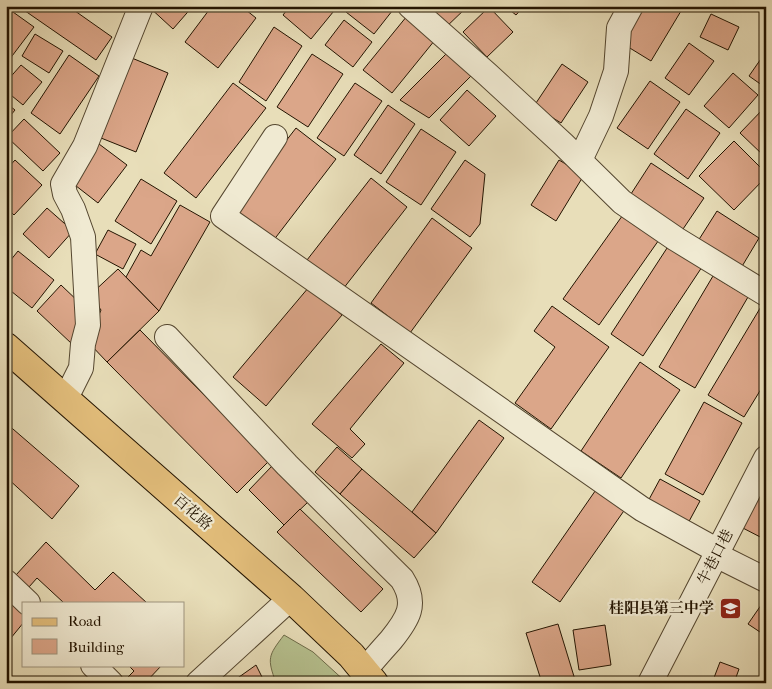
<svg xmlns="http://www.w3.org/2000/svg" width="772" height="689" viewBox="0 0 772 689" font-family="'IM FELL French Canon','Noto Serif SC',serif">
  <style>
    .green { fill: #b6c18f; stroke: #6c6a48 }
    .building { fill: #dba689; stroke: #231401 }
    .lines { fill: none; stroke-linecap: round; stroke-linejoin: round }
    .minor-casing { stroke: #54462f; stroke-width: 26 }
    .major-casing { stroke: #231401; stroke-width: 30 }
    .minor { stroke: #f0ead2; stroke-width: 24 }
    .major { stroke: #e4bf7c; stroke-width: 28 }
    .labels { text-anchor: middle; dominant-baseline: central; stroke-width: 4.5; stroke-linejoin: round; paint-order: stroke }
    .street-label { font-size: 15px; fill: #231401; stroke: #f0ead2 }
    .poi-label { font-size: 15px; font-weight: bold; fill: #231401; stroke: #f0ead2; text-anchor: end }
  </style>
  <rect width="100%" height="100%" fill="#e8deb9"/>
  <filter id="stains"><feTurbulence type="fractalNoise" baseFrequency=".004" numOctaves="4"/><feColorMatrix values="0 0 0 0 .2 0 0 0 0 .09 0 0 0 0 .02 0 0 0 .5 -.17"/></filter>
  <radialGradient id="worn" r=".72"><stop offset=".6" stop-color="#630" stop-opacity="0"/><stop offset="1" stop-color="#630" stop-opacity=".3"/></radialGradient>
  <path class="green" d="M284 635 313 652 347 683H276C267 658 268 656 284 635Z"/>
  <g class="building">
    <polygon points="18,6 68,6 112,37 96,60"/>
    <polygon points="148,6 193,6 173,29"/>
    <polygon points="212,6 241,6 256,18 218,68 185,42"/>
    <polygon points="290,6 338,6 311,39 283,15"/>
    <polygon points="351,6 396,6 374,34 346,12"/>
    <polygon points="421,6 468,6 443,30"/>
    <polygon points="505,6 524,6 516,15"/>
    <polygon points="642,6 684,6 651,61 620,42"/>
    <polygon points="6,7 34,27 6,64"/>
    <polygon points="489,7 513,32 487,57 463,32"/>
    <polygon points="711,14 739,27 728,50 700,37"/>
    <polygon points="407,16 435,40 392,93 363,70"/>
    <polygon points="344,20 372,42 353,67 325,45"/>
    <polygon points="274,27 302,46 266,101 239,82"/>
    <polygon points="35,34 63,51 49,73 22,56"/>
    <polygon points="689,43 714,61 689,95 665,78"/>
    <polygon points="448,52 472,75 429,118 400,100"/>
    <polygon points="765,53 766,53 766,88 749,76"/>
    <polygon points="312,54 343,74 308,127 277,107"/>
    <polygon points="69,55 99,76 60,134 31,113"/>
    <polygon points="127,56 168,73 136,152 96,136"/>
    <polygon points="562,64 588,82 561,123 534,106"/>
    <polygon points="21,65 42,82 23,105 6,91 6,82"/>
    <polygon points="733,73 758,95 729,128 704,106"/>
    <polygon points="650,81 680,102 648,149 617,128"/>
    <polygon points="233,83 266,108 196,198 164,173"/>
    <polygon points="355,83 382,101 344,156 317,138"/>
    <polygon points="467,90 496,116 469,146 440,120"/>
    <polygon points="6,103 15,110 6,121"/>
    <polygon points="388,105 415,124 381,174 354,155"/>
    <polygon points="766,106 766,155 764,156 740,133"/>
    <polygon points="686,109 720,133 688,179 654,154"/>
    <polygon points="24,119 60,153 43,171 7,137"/>
    <polygon points="296,128 336,159 273,241 233,209"/>
    <polygon points="421,129 456,152 421,205 386,182"/>
    <polygon points="734,141 766,173 766,177 734,210 699,176"/>
    <polygon points="99,144 127,165 98,203 71,182"/>
    <polygon points="15,160 42,185 14,215 6,207 6,170"/>
    <polygon points="465,160 485,174 480,224 470,237 431,209"/>
    <polygon points="559,160 584,175 556,221 531,205"/>
    <polygon points="651,163 704,198 681,232 629,197"/>
    <polygon points="371,178 407,207 343,289 307,260"/>
    <polygon points="141,179 177,201 151,244 115,221"/>
    <polygon points="180,205 210,222 159,311 126,277 141,250 151,256"/>
    <polygon points="47,208 73,231 49,258 23,234"/>
    <polygon points="717,211 759,238 741,268 698,241"/>
    <polygon points="625,212 661,237 599,325 563,299"/>
    <polygon points="432,218 472,248 410,333 371,303"/>
    <polygon points="108,230 136,244 123,269 95,254"/>
    <polygon points="669,245 702,267 643,356 611,334"/>
    <polygon points="18,251 54,280 32,308 6,287 6,266"/>
    <polygon points="118,269 159,311 107,362 88,342 101,310 90,295"/>
    <polygon points="713,276 748,297 695,388 659,367"/>
    <polygon points="61,285 82,305 72,344 37,311"/>
    <polygon points="309,287 342,315 266,406 233,377"/>
    <polygon points="765,300 766,381 744,417 708,395"/>
    <polygon points="552,306 609,347 551,429 515,403 555,347 534,331"/>
    <polygon points="140,330 269,461 237,493 107,362"/>
    <polygon points="381,344 404,363 350,429 365,444 352,458 312,424"/>
    <polygon points="640,362 680,390 621,478 581,451"/>
    <polygon points="704,402 742,423 703,495 665,474"/>
    <polygon points="479,420 504,438 436,533 412,512"/>
    <polygon points="6,423 79,486 52,519 6,477"/>
    <polygon points="337,447 362,469 340,494 315,472"/>
    <polygon points="272,466 308,502 284,525 249,490"/>
    <polygon points="362,469 436,533 414,558 340,494"/>
    <polygon points="766,474 766,540 739,526"/>
    <polygon points="660,479 700,501 686,527 646,505"/>
    <polygon points="600,484 628,505 560,602 532,582"/>
    <polygon points="300,509 383,589 361,612 277,532"/>
    <polygon points="46,542 95,590 113,572 147,603 64,603 37,578 29,587 16,575"/>
    <polygon points="6,595 24,609 24,622 6,644"/>
    <polygon points="766,598 766,636 748,624"/>
    <polygon points="558,624 576,683 542,683 526,633"/>
    <polygon points="605,625 611,665 579,670 573,630"/>
    <polygon points="720,662 739,669 734,683 712,683"/>
    <polygon points="128,665 162,665 145,683 129,683 126,679 134,671"/>
    <polygon points="256,665 265,683 232,683 232,682"/>
    <polygon points="762,666 766,667 766,683 761,683"/>
  </g>
  <g class="lines">
    <defs>
      <g id="minor">
        <polyline points="410,6 487,74 563,144 622,202 676,239 766,294"/>
        <polyline points="275,137 223,216 642,509 718,551"/>
        <polyline points="580,160 601,116 616,71 619,28 631,6"/>
        <path d="M167 337 287 465 402 579C418 604 408 619 391 640 382 650 373 660 365 670"/>
        <polyline points="65,400 81,368 83,344 88,325 83,237 73,209 65,194 63,184 85,146 141,6"/>
        <polyline points="716,555 766,580"/>
        <polyline points="6,582 28,603"/>
        <polyline points="93,665 111,683"/>
        <polyline points="198,683 291,598"/>
        <polyline points="650,683 766,458"/>
      </g>
      <polyline id="major" points="6,347 291,598 351,655 374,683"/>
    </defs>
    <use href="#minor" class="minor-casing"/>
    <use href="#major" class="major-casing"/>
    <use href="#minor" class="minor"/>
    <use href="#major" class="major"/>
  </g>
  <defs>
    <symbol id="school-square" viewBox="-11 -11 22 22"><rect x="-9" y="-9" width="18" height="18" rx="4" fill="#8f2418" stroke="#f0ead2"/><path d="M0-5L7-2L0 1L-7-2ZM-4 1L0 2.5L4 1V4Q0 6-4 4Z" fill="#fff"/></symbol>
  </defs>
  <g fill-rule="evenodd">
    <use href="#school-square" x="718" y="596" width="25" height="25"/>
  </g>
  <g class="labels">
    <g class="street-label">
      <text transform="translate(193 512) rotate(41)">百花路</text>
      <text transform="translate(715 557) rotate(-63)">牛巷口巷</text>
    </g>
    <g class="poi-label">
      <text x="714" y="608">桂阳县第三中学</text>
    </g>
  </g>
  <rect width="772" height="689" fill="none" stroke="#e8deb9" stroke-width="25"/>
  <rect x="8" y="8" width="757" height="674" fill="none" stroke="#231401" stroke-width="2.5"/>
  <rect x="12" y="12" width="747" height="664" fill="none" stroke="#231401"/>
  <rect x="22" y="602" width="162" height="65" fill="#f0ead2" stroke="#9e947e"/>
  <rect x="32" y="618" width="25" height="8" fill="#e4bf7c" stroke="#9e947e"/>
  <text x="68" y="626" font-size="15" fill="#231401">Road</text>
  <rect x="32" y="639" width="25" height="15" fill="#dba689" stroke="#9e947e"/>
  <text x="68" y="652" font-size="15" fill="#231401">Building</text>
  <rect width="100%" height="100%" filter="url(#stains)"/>
  <rect width="100%" height="100%" fill="url(#worn)"/>
</svg>
